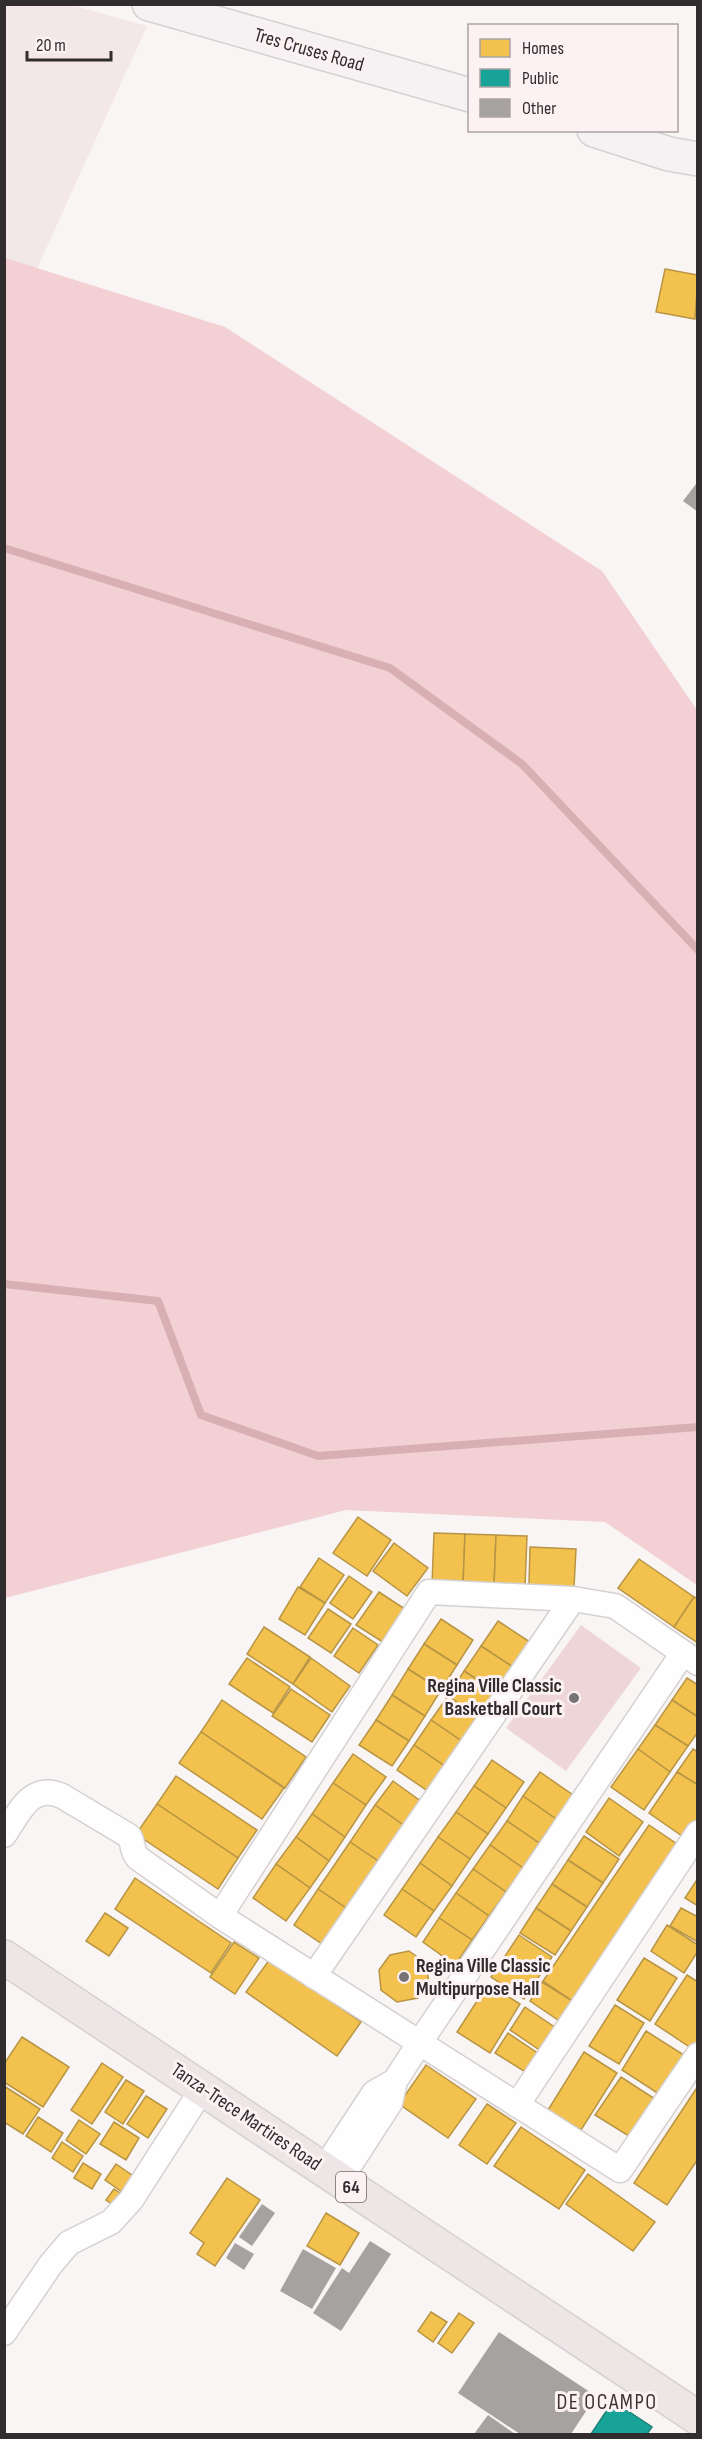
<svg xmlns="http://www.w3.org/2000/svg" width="702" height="2439" viewBox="0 0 702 2439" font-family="'Sofia Sans Condensed',sans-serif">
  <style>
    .built { fill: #f4e7e8 }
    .green { fill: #eed6d8 }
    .forest { fill: #f2d0d3 }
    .homes { fill: #f2c14e; stroke: #b89544; stroke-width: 1.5 }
    .public { fill: #17a398; stroke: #1f8078; stroke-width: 1.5 }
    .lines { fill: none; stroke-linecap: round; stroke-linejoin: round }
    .stream { stroke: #d8b0b4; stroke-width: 8 }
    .building { fill: #a6a2a2 }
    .street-casing { stroke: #d6d1d1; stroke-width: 27 }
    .secondary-casing { stroke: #d6d1d1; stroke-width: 36 }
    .primary-casing { stroke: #d4d1d1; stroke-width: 36 }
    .street { stroke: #fefefe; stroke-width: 24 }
    .secondary { stroke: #f6f1f2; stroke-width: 33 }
    .primary { stroke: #eee5e7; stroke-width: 33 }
    .poi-dot { fill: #777374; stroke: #fdf2f3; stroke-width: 2 }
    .labels { text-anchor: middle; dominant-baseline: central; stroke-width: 6; stroke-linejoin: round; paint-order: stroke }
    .shield { fill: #fdf2f3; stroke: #6e6869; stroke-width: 1.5 }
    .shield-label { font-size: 18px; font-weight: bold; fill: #312d2e }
    .street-label { font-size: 20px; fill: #312d2e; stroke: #fdf2f3 }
    .poi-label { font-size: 20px; font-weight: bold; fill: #312d2e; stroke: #fdf2f3; text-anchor: end }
    .quarter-label { font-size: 22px; letter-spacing: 1.5px; fill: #3d3535; stroke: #fdf2f3 }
  </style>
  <rect width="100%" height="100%" fill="#faf5f5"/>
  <polygon class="built" points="4,5 72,5 147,26 17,313 4,309"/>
  <polygon class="green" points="581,1625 641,1668 566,1771 506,1728"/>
  <polygon class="forest" points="5,258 225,327 602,571 697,710 697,1585 605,1522 346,1510 5,1598"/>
  <g class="homes">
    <polygon points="665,269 698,275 695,319 656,312"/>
    <polygon points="358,1517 391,1540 367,1576 333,1553"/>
    <polygon points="434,1533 465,1534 463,1585 432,1584"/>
    <polygon points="465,1534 496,1535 494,1586 463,1585"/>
    <polygon points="496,1535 527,1536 525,1587 494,1586"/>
    <polygon points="394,1543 428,1568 407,1596 373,1571"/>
    <polygon points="530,1547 576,1549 574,1587 529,1585"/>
    <polygon points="319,1558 344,1575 325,1603 300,1587"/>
    <polygon points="639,1559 694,1597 674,1627 618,1588"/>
    <polygon points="349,1576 372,1592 353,1619 330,1603"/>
    <polygon points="298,1587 325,1603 305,1635 279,1619"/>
    <polygon points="379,1592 411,1613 389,1646 356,1625"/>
    <polygon points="694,1597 698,1599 698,1643 674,1627"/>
    <polygon points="328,1609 351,1624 331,1653 308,1638"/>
    <polygon points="441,1619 473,1640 457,1665 424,1644"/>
    <polygon points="498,1621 533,1644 516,1669 481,1646"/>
    <polygon points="264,1627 310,1657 293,1684 247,1654"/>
    <polygon points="353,1628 378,1645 359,1673 334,1656"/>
    <polygon points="424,1644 457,1665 441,1690 408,1669"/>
    <polygon points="481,1646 516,1669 499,1694 464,1671"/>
    <polygon points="247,1658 290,1687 273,1713 229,1684"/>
    <polygon points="311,1658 350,1686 332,1712 293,1684"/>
    <polygon points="408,1669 441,1690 425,1716 392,1695"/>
    <polygon points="464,1671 499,1694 482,1719 448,1696"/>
    <polygon points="687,1678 698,1685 698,1717 672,1700"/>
    <polygon points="291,1689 330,1715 312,1742 272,1716"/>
    <polygon points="392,1695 425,1716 409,1741 376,1720"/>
    <polygon points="448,1696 482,1719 466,1744 431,1720"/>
    <polygon points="222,1700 306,1757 285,1788 201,1732"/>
    <polygon points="672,1700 698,1717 698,1732 688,1746 655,1725"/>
    <polygon points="376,1720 409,1741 392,1766 359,1745"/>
    <polygon points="431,1720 466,1744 449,1769 414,1745"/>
    <polygon points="655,1725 688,1746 670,1772 638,1749"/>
    <polygon points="201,1732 284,1788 262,1819 179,1763"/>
    <polygon points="414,1745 449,1769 432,1794 397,1770"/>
    <polygon points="638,1749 670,1772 644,1810 611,1787"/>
    <polygon points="693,1749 698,1752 698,1785 677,1772"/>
    <polygon points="353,1754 386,1777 366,1805 333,1783"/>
    <polygon points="492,1760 524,1782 506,1808 474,1786"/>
    <polygon points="540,1772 573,1795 556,1819 523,1796"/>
    <polygon points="677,1772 698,1785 698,1820 685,1838 649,1813"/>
    <polygon points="176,1776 257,1830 238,1858 157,1804"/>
    <polygon points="393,1781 426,1805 409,1829 375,1805"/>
    <polygon points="333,1783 366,1805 345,1837 312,1814"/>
    <polygon points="474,1786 506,1808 488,1834 456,1812"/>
    <polygon points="523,1796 556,1819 539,1843 507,1821"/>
    <polygon points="609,1798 643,1822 619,1856 586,1832"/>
    <polygon points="157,1804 238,1858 218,1889 136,1834"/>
    <polygon points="375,1805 409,1829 384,1865 350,1842"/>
    <polygon points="456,1812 488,1834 470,1859 438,1837"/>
    <polygon points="312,1814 345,1837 329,1861 296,1837"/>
    <polygon points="507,1821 539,1843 523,1868 490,1845"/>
    <polygon points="649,1825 680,1846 574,2002 543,1981"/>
    <polygon points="584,1836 619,1859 603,1883 568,1860"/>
    <polygon points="296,1837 329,1861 310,1888 276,1864"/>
    <polygon points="438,1837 470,1859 452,1886 420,1863"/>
    <polygon points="350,1842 384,1865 352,1912 318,1889"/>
    <polygon points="490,1845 523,1868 506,1892 473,1869"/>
    <polygon points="568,1860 603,1883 587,1907 552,1884"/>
    <polygon points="420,1863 452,1886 434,1911 402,1889"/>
    <polygon points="276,1864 310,1888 286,1921 253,1898"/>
    <polygon points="473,1869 506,1892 489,1916 456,1893"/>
    <polygon points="135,1878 231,1943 211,1973 115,1909"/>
    <polygon points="698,1878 698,1906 685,1898"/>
    <polygon points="552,1884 587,1907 571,1931 536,1908"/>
    <polygon points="318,1889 352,1912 328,1948 294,1925"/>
    <polygon points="402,1889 434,1911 416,1937 384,1915"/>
    <polygon points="456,1893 489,1916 472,1940 439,1918"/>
    <polygon points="536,1908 571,1931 555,1955 520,1933"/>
    <polygon points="681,1908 698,1917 698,1942 670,1926"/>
    <polygon points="105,1913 128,1928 109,1956 86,1941"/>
    <polygon points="439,1918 472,1940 455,1965 423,1942"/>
    <polygon points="667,1925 698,1945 698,1951 684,1973 651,1951"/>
    <polygon points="519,1935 552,1957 524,1999 491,1977"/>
    <polygon points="234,1942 259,1958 235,1994 210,1977"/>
    <polygon points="409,1951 426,1963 429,1983 418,1998 397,2002 381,1990 379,1970 390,1955"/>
    <polygon points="644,1958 677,1978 650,2021 617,2000"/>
    <polygon points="270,1959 361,2022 337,2056 246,1992"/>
    <polygon points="687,1975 698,1982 698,2043 694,2050 655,2024"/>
    <polygon points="542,1982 574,2002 561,2022 530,2001"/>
    <polygon points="488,1984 520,2004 490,2053 457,2032"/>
    <polygon points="615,2005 644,2023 619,2064 589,2046"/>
    <polygon points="525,2007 556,2028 541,2051 510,2030"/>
    <polygon points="646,2031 687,2057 662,2096 622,2070"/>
    <polygon points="508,2033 539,2054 527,2073 495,2053"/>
    <polygon points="22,2037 69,2067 43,2107 4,2082 4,2064"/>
    <polygon points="584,2052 617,2073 581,2130 548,2110"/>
    <polygon points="102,2063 123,2077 92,2124 71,2110"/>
    <polygon points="426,2065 476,2099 448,2138 399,2104"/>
    <polygon points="621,2077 655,2099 632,2138 595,2115"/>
    <polygon points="126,2080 144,2091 123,2124 105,2112"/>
    <polygon points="4,2086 40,2109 23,2134 4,2122"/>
    <polygon points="698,2086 698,2159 667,2205 634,2183"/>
    <polygon points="146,2096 167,2109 148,2138 127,2124"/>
    <polygon points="487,2104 516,2123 487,2164 459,2145"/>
    <polygon points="38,2117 63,2133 51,2152 26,2136"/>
    <polygon points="79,2120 100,2134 86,2154 66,2140"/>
    <polygon points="114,2122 139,2138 126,2160 100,2144"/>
    <polygon points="521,2127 585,2170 559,2209 494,2166"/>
    <polygon points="62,2142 83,2156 73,2172 52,2158"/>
    <polygon points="83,2163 101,2174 92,2189 74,2178"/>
    <polygon points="116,2164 139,2180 128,2196 105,2180"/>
    <polygon points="588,2174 655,2222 633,2251 566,2204"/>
    <polygon points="227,2178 260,2200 215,2266 197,2254 204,2243 190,2233"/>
    <polygon points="114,2189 126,2197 118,2208 106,2200"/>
    <polygon points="326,2213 359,2233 340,2265 307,2246"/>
    <polygon points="431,2312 447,2322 433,2342 418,2331"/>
    <polygon points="459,2313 474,2323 452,2353 438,2343"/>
  </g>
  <polygon class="public" points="613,2401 652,2427 647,2434 591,2434"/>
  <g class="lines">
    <g class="stream">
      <polyline points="4,548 390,668 522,764 698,950"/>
      <polyline points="4,1284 158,1301 201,1415 318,1456 698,1427"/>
    </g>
  </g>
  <g class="building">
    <polygon points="696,484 698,485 698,512 683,501"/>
    <polygon points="262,2204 275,2213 252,2246 239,2237"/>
    <polygon points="370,2241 391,2254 341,2331 313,2313 342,2268 349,2273"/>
    <polygon points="235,2243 254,2254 244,2270 226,2258"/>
    <polygon points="303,2249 336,2268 312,2309 280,2291"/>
    <polygon points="499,2332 596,2396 571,2434 520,2434 458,2393"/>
    <polygon points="488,2415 515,2434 474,2434"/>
  </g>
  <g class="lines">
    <defs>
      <g id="street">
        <path d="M4 1835C19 1813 31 1782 62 1796L129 1836C134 1843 131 1851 138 1858L220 1916 620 2170 698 2055"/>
        <polyline points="220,1916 429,1592 573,1599 615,1606 698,1663"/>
        <polyline points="314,1976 573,1599"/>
        <polyline points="517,2105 698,1833"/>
        <polyline points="324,2169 374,2093 395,2081"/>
        <polyline points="340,2180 390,2103 395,2081 420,2042 683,1653"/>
        <polyline points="4,2333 51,2264 69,2243 111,2222 131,2200 203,2088"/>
      </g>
      <g id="secondary">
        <polyline points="149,4 470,95"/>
        <polyline points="594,130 669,154 698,159"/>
      </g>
      <polyline id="primary" points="4,1957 698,2418"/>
    </defs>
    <use href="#street" class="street-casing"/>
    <use href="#secondary" class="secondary-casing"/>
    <use href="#primary" class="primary-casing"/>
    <use href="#street" class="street"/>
    <use href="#secondary" class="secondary"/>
    <use href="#primary" class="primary"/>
  </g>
  <g class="poi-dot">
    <circle cx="574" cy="1698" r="6"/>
    <circle cx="404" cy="1977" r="6"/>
  </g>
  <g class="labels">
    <rect class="shield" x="336" y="2172" width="30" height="30" rx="4.5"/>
    <g class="shield-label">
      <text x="351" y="2187">64</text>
    </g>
    <g class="street-label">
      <text transform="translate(309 50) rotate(16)">Tres Cruses Road</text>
      <text transform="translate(246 2117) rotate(34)">Tanza-Trece Martires Road</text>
    </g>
    <g class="poi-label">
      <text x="562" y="1686">Regina Ville Classic<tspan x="562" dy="23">Basketball Court</tspan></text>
      <text x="416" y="1966" text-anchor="start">Regina Ville Classic<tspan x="416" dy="23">Multipurpose Hall</tspan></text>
    </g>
    <g class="quarter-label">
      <text x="607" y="2402">DE OCAMPO</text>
    </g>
  </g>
  <rect width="702" height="2439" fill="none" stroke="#312d2e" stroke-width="12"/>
  <rect x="468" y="24" width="210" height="108" fill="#fdf2f3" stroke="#aba3a4" stroke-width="1.5"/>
  <rect x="480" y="39" width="30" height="18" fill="#f2c14e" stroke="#aba3a4" stroke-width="1.5"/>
  <text x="522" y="54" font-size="18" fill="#312d2e">Homes</text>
  <rect x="480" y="69" width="30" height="18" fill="#17a398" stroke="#aba3a4" stroke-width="1.5"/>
  <text x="522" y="84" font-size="18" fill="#312d2e">Public</text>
  <rect x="480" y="99" width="30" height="18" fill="#a6a2a2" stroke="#aba3a4" stroke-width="1.5"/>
  <text x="522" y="114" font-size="18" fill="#312d2e">Other</text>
  <path d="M27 51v9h84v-9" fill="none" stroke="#312d2e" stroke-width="3"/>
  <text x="36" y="51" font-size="18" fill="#312d2e" stroke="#fdf2f3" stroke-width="4.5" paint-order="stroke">20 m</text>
</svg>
